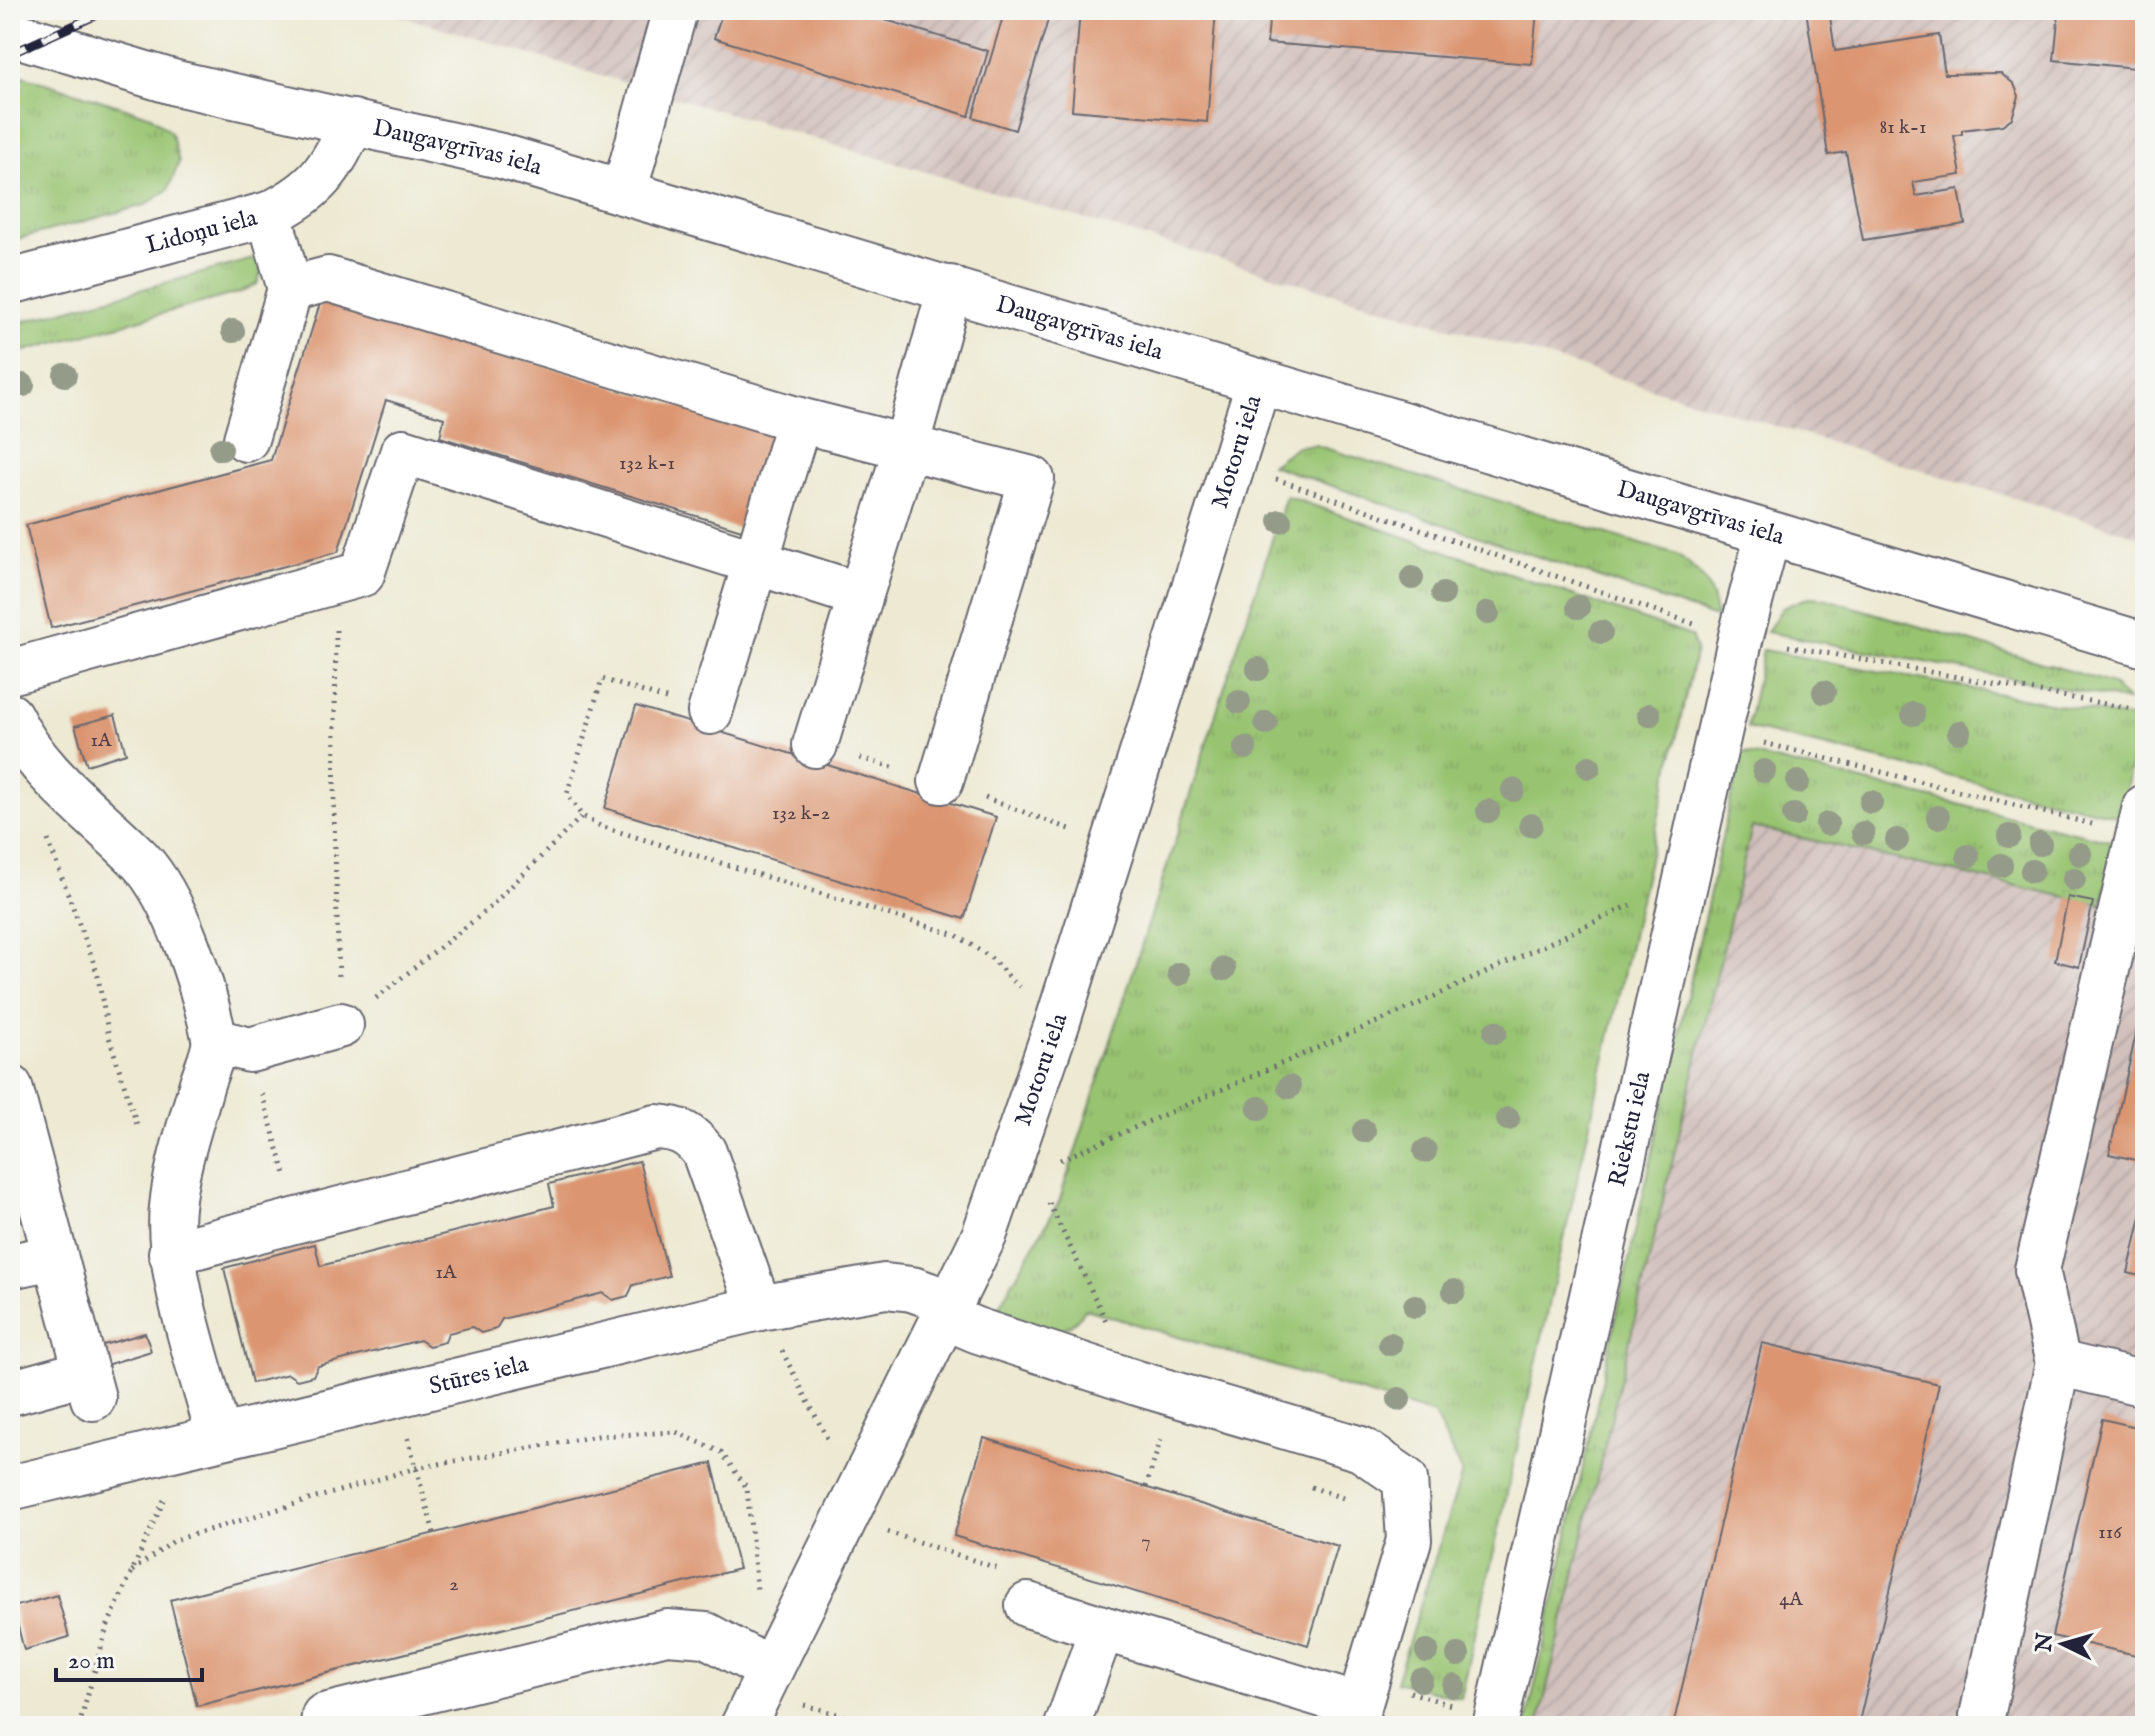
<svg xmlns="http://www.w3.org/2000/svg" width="2155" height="1736" viewBox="0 0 2155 1736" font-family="'IM FELL English',serif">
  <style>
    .industrial { fill: url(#industrial-furrows) }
    .grass { fill: url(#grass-tufts); stroke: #5d7356; stroke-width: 2 }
    .building { fill: #db9571 }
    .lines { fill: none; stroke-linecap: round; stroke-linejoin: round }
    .minor-casing { stroke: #696870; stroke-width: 48 }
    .major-casing { stroke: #696870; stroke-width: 48 }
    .path { stroke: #696870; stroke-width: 5; stroke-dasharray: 2 6; stroke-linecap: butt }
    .minor { stroke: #fff; stroke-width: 44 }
    .major { stroke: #fff; stroke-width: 44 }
    .rail-casing { stroke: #22223b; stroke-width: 9 }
    .rail { stroke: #f6f6f2; stroke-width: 6; stroke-dasharray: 18; stroke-linecap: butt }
    .tree { fill: #949b89 }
    .labels { text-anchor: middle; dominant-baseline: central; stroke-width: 6; stroke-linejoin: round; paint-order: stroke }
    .number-label { font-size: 20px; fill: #503f48 }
    .street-label { font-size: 24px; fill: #22223b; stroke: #f6f6f2 }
  </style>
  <defs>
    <pattern id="industrial-furrows" width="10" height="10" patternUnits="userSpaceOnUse" patternTransform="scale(2)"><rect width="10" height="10" fill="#d1c0bc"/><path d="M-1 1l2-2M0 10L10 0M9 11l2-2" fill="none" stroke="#b3a5a2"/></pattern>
    <pattern id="grass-tufts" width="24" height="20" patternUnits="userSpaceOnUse" patternTransform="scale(2)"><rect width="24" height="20" fill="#98c471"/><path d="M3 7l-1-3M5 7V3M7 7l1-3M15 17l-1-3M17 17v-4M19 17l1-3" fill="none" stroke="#83a863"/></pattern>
  </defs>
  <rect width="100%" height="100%" fill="#f6f6f2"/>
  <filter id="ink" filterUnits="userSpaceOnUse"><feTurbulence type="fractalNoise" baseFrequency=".0125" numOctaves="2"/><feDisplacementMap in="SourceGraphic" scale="16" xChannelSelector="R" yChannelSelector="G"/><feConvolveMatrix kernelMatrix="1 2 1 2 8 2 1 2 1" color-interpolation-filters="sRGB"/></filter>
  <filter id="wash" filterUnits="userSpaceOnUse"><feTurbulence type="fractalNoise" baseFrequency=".006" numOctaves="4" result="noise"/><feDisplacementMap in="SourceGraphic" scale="32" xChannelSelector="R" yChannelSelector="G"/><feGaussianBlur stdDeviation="1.8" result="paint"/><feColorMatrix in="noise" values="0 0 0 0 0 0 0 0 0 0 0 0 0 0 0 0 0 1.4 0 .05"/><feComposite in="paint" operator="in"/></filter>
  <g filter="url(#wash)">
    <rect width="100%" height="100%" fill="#ede9d2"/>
    <g class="industrial">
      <polygon points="381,10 2145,10 2145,538 1551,358"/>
      <polygon points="1752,826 2145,913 2145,1726 1538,1726"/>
    </g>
    <g class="grass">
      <polygon points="10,72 151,116 171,133 179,162 168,190 145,205 10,241"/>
      <polygon points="257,258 261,273 257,284 241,292 10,355 10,325"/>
      <path d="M1315 445 1677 555C1701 572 1714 588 1716 618L1271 465 1297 446Z"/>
      <path d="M1286 496 1691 636 1696 650 1461 1698 1396 1682 1462 1473 1434 1414 1085 1309C1064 1344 1023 1333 995 1313L1059 1202Z"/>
      <polygon points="1809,597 1823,598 2097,679 2112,684 2129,701 1767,632 1782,608"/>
      <polygon points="1763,650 2135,719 2137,732 2121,817 1747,728"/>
      <polygon points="1741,752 2115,842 2102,905 1752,827 1538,1726 1526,1726"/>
    </g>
    <g id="blocks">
      <g class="building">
        <polygon points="723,10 853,10 988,51 969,116 714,38"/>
        <polygon points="1005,10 1051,10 1015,130 973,117"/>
        <polygon points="1080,10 1216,10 1207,122 1072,110"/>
        <polygon points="1270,10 1537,10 1532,64 1267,43"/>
        <polygon points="1806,10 1829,10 1835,51 1939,35 1945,74 2000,73 2014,84 2019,96 2012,118 2002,125 1962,130 1962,134 1954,136 1961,175 1913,182 1916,196 1959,189 1965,224 1863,240 1846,152 1828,155"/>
        <polygon points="2059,10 2145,10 2145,69 2054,60"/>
        <polygon points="322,297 778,437 748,532 440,437 444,418 386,400 338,552 51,628 26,525 271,460"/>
        <polygon points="636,706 996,817 964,919 605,808"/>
        <polygon points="115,715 126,753 87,765 75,726"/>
        <polygon points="2068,897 2093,902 2079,967 2055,961"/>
        <polygon points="2138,1025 2145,1027 2145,1162 2109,1154"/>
        <polygon points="639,1161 669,1276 633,1285 628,1296 613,1300 603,1293 502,1319 496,1329 481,1333 472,1327 448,1333 445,1342 429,1346 420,1340 318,1366 313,1376 297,1380 288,1374 252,1383 224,1268 315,1244 320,1266 554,1206 549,1184"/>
        <polygon points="2144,1204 2145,1204 2145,1277 2128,1273"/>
        <polygon points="145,1333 151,1351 106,1365 100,1346"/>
        <polygon points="1762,1343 1939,1384 1858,1726 1673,1726"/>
        <polygon points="2102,1419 2145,1429 2145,1657 2052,1636"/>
        <polygon points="984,1438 1338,1546 1308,1645 954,1536"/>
        <polygon points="712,1463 739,1569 197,1706 170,1600"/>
        <polygon points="57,1595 69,1637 24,1650 13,1607"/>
      </g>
    </g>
  </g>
  <g filter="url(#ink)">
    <use href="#blocks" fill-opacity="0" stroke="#696870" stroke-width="2"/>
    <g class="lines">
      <defs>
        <g id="minor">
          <polyline points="624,192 675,10"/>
          <path id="s1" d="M10 282 269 214C318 190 330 170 353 122"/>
          <polyline points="290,289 328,279 799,420 1032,479 941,781"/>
          <polyline points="246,439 290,289 269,214"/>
          <polyline points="10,672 362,574 403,451 860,595"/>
          <polyline points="710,712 799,420"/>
          <path d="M10 716C38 775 94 813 139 859 176 898 203 985 214 1037 216 1050 206 1070 202 1083 191 1124 176 1165 172 1207 165 1271 202 1373 219 1437"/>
          <polyline points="815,745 906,447 950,288"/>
          <polyline points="2145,807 2037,1270 2058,1363 2145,1384"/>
          <polyline points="215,1041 250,1050 341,1025"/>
          <polyline points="10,1087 93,1398"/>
          <path d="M171 1253 656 1127C679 1128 690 1134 704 1152L759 1308"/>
          <polyline points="10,1266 55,1257"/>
          <polyline points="943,1316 976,1330 1137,1383 1361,1449 1405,1479 1409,1540 1353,1726"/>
          <polyline points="10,1393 86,1372"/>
          <path id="s2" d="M10 1488 759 1308 885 1286 912 1289 949 1302"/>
          <polyline points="1028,1605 1102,1628"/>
          <polyline points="1982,1716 2058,1363"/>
          <polyline points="323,1726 324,1716 667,1632 706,1635 770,1670"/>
          <path id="s3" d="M743 1726 984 1236 1057 1024 1259 381"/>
          <polyline points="1067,1726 1102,1628 1359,1706"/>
          <path id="s4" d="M1495 1726 1741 636 1768 534"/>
        </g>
        <g id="major">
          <path id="s5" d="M10 33 176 83 501 156 2145 645"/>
        </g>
      </defs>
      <use href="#minor" class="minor-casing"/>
      <use href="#major" class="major-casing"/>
      <g class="path">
        <polyline points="1276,479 1697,625"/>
        <polyline points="336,630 334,817 339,980"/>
        <polyline points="1788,646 2133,709"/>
        <polyline points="666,699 602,679 567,794 582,816 600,826 956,935 990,957 1019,987"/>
        <polyline points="1764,743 2092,824"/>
        <polyline points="860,758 896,768"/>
        <polyline points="985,798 1070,829"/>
        <polyline points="48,840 97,972 109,1037 138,1128"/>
        <polyline points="376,998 486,911 581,817"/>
        <polyline points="262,1094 286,1177"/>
        <polyline points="1060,1160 1416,1005 1631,905"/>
        <polyline points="1049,1203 1108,1325"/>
        <polyline points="782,1351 829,1442"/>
        <polyline points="408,1438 434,1533"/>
        <polyline points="1146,1487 1161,1439"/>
        <polyline points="1311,1487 1343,1498"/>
        <polyline points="888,1532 1000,1569"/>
        <polyline points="132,1571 175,1540 416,1468 597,1436 676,1432 721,1452 747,1488 757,1590"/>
        <polyline points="1410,1692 1454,1706"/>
        <polyline points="804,1705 880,1726"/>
        <polyline points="79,1726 107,1627 164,1500"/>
      </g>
      <use href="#minor" class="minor"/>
      <use href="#major" class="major"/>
      <defs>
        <polyline id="rail" points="10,54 108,10"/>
      </defs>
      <use href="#rail" class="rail-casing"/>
      <use href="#rail" class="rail"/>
    </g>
    <g class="tree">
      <circle cx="233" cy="331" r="12"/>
      <circle cx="65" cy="375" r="12"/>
      <circle cx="23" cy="385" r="12"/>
      <circle cx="221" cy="449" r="12"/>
      <circle cx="1280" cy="521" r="12"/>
      <circle cx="1412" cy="578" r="12"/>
      <circle cx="1443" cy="594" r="12"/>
      <circle cx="1578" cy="607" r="12"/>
      <circle cx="1488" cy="613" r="12"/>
      <circle cx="1601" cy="632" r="12"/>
      <circle cx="1258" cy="669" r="12"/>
      <circle cx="1824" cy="692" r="12"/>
      <circle cx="1239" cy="702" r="12"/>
      <circle cx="1913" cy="714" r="12"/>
      <circle cx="1649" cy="715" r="12"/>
      <circle cx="1266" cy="723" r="12"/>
      <circle cx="1959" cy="732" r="12"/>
      <circle cx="1245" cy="748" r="12"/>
      <circle cx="1589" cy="767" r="12"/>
      <circle cx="1764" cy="771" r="12"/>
      <circle cx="1798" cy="782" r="12"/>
      <circle cx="1513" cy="790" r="12"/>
      <circle cx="1871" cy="802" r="12"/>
      <circle cx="1488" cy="811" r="12"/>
      <circle cx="1794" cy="815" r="12"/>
      <circle cx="1938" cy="817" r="12"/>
      <circle cx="1827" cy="824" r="12"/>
      <circle cx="1531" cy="825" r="12"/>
      <circle cx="1863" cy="833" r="12"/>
      <circle cx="2009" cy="836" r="12"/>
      <circle cx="1897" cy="840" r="12"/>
      <circle cx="2040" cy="844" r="12"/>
      <circle cx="2080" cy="854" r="12"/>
      <circle cx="1968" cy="856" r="12"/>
      <circle cx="2001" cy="865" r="12"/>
      <circle cx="2032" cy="871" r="12"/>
      <circle cx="2074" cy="879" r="12"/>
      <circle cx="1224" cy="969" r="12"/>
      <circle cx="1179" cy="974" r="12"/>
      <circle cx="1495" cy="1032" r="12"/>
      <circle cx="1289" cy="1087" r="12"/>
      <circle cx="1259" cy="1108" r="12"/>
      <circle cx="1508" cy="1119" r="12"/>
      <circle cx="1364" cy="1131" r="12"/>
      <circle cx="1425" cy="1151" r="12"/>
      <circle cx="1454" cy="1291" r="12"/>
      <circle cx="1415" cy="1306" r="12"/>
      <circle cx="1390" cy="1344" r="12"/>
      <circle cx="1399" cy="1399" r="12"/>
      <circle cx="1427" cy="1651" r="12"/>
      <circle cx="1458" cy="1655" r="12"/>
      <circle cx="1421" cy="1680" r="12"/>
      <circle cx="1454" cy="1686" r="12"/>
    </g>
  </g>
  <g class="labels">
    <g class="number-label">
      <text x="1903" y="127">81 k-1</text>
      <text x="647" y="463">132 k-1</text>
      <text x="101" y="740">1A</text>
      <text x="801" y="813">132 k-2</text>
      <text x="446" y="1272">1A</text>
      <text x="2110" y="1532">116</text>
      <text x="1146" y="1541">7</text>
      <text x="454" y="1584">2</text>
      <text x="1791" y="1599">4A</text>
    </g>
    <g class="street-label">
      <text stroke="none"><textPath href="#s5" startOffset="462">Daugavgrīvas iela</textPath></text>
      <text stroke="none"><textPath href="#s1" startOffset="198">Lidoņu iela</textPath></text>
      <text stroke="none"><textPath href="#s5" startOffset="1110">Daugavgrīvas iela</textPath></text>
      <text stroke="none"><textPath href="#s3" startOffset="1370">Motoru iela</textPath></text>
      <text stroke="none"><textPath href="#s5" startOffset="1758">Daugavgrīvas iela</textPath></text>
      <text stroke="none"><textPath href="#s3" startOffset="722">Motoru iela</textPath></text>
      <text stroke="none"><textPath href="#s4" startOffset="612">Riekstu iela</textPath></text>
      <text stroke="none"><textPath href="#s2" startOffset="482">Stūres iela</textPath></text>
    </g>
  </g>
  <rect width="2155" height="1736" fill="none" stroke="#f6f6f2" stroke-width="40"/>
  <g transform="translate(2063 1644) rotate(275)" stroke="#f6f6f2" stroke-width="6" paint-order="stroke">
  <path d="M0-6L14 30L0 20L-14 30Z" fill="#22223b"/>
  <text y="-12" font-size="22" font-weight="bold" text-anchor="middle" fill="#22223b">N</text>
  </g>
  <path d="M56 1668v12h146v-12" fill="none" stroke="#22223b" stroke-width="4"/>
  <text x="68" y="1668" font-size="24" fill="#22223b" stroke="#f6f6f2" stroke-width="6" paint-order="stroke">20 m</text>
</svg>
